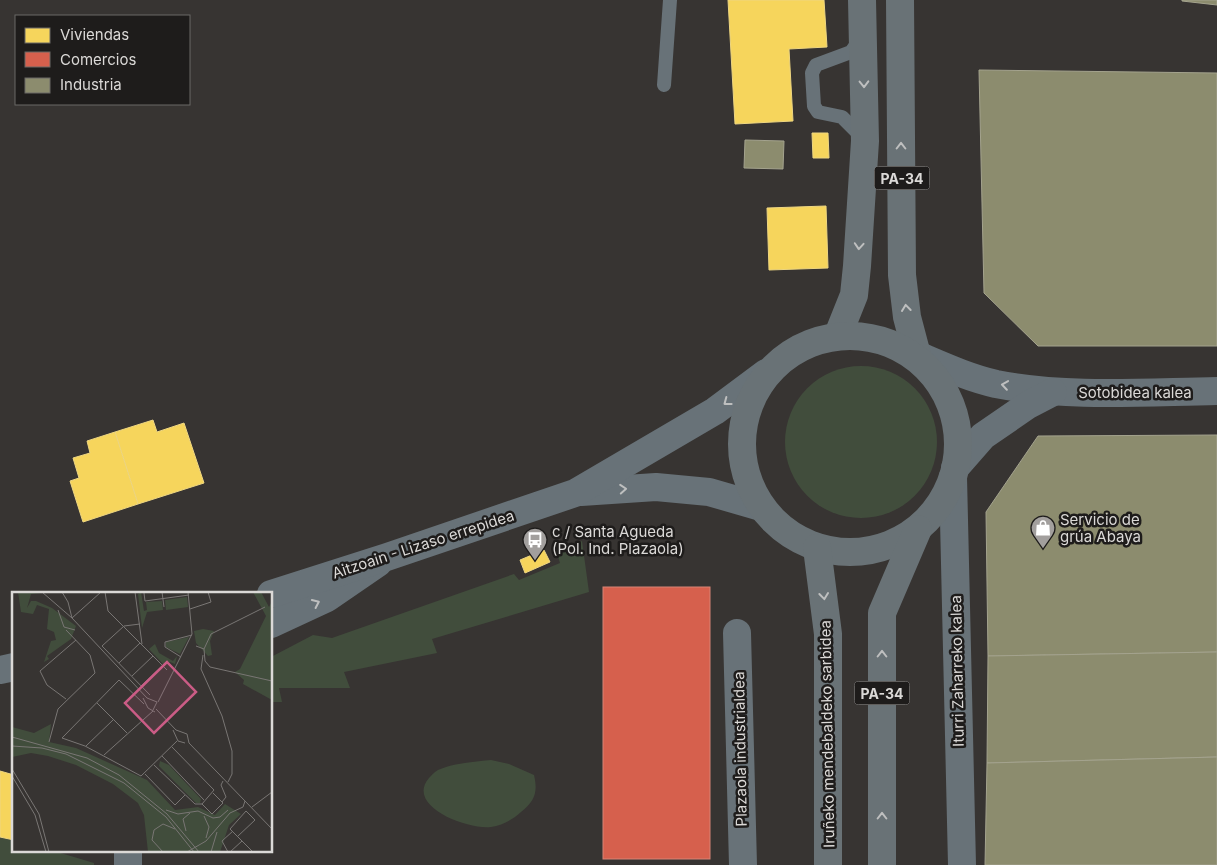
<svg xmlns="http://www.w3.org/2000/svg" width="1217" height="865" viewBox="0 0 1217 865" font-family="Inter,sans-serif">
  <style>
    .green { fill: #414d3c }
    .homes { fill: #f6d55c; stroke: #eed681 }
    .shops { fill: #d6604d; stroke: #d88476 }
    .industry { fill: #8c8c6e; stroke: #a4a38e }
    .lines { fill: none; stroke-linecap: round; stroke-linejoin: round }
    .service { stroke: #687278; stroke-width: 14 }
    .minor { stroke: #687278; stroke-width: 28 }
    .tertiary { stroke: #687278; stroke-width: 28 }
    .trunk { stroke: #697276; stroke-width: 28 }
    .oneway { stroke: #bebfbf }
    .labels { text-anchor: middle; dominant-baseline: central; stroke-width: 5; stroke-linejoin: round; paint-order: stroke }
    .shield { fill: #1e1c1b; stroke: #a2a09f; stroke-width: 1 }
    .shield-label { font-size: 14px; font-weight: bold; fill: #dbd9d7 }
    .street-label { font-size: 15px; fill: #dbd9d7; stroke: #1e1c1b }
    .poi-label { font-size: 15px; fill: #dbd9d7; stroke: #1e1c1b; text-anchor: start }
    .inset-road { fill: none; stroke: #797674; stroke-width: 1 }
    .view { fill: #cb5c86; fill-opacity: 0.15; stroke: #cb5c86; stroke-width: 2.5 }
    .inset-edge { fill: none; stroke: #dbd9d7; stroke-width: 2.5 }
  </style>
  <rect width="100%" height="100%" fill="#373432"/>
  <g class="green">
    <circle cx="861" cy="442" r="76"/>
    <polygon points="582,541 589,592 432,639 437,653 344,672 350,688 279,688 282,702 271,702 271,657 313,635 332,638 514,574 519,580 560,563 556,550"/>
    <path d="M491 760 509 764 534 775C538 792 535 801 521 812 512 820 503 825 491 827 467 830 405 806 429 778 432 775 434 772 438 770 454 763 473 762 491 760Z"/>
    <polygon points="0,837 14,840 14,851 54,851 94,863 94,865 0,865"/>
  </g>
  <g class="homes">
    <polygon points="728,0 824,0 827,47 789,49 793,121 735,124"/>
    <polygon points="812,133 828,133 829,158 813,158"/>
    <polygon points="826,206 828,268 769,270 767,208"/>
    <polygon points="153,420 157,432 184,423 204,483 138,504 115,432"/>
    <polygon points="115,432 138,504 83,522 70,481 79,478 73,458 90,453 87,441"/>
    <polygon points="544,550 550,562 525,573 520,560"/>
    <polygon points="0,771 14,775 14,840 0,837"/>
  </g>
  <rect class="shops" x="603" y="587" width="107" height="272"/>
  <g class="industry">
    <polygon points="1182,0 1217,0 1217,5 1182,1"/>
    <polygon points="979,70 1217,73 1217,346 1038,346 984,293"/>
    <polygon points="745,140 784,141 783,169 744,168"/>
    <polygon points="1217,435 1217,652 988,656 986,512 1038,436"/>
    <polygon points="1217,652 1217,757 987,763 988,656"/>
    <polygon points="1217,757 1217,865 985,865 987,763"/>
  </g>
  <g class="lines">
    <g class="service">
      <polyline points="861,38 851,52 816,65 812,73 814,106 818,112 842,117 863,138"/>
      <polyline points="664,85 670,0"/>
    </g>
    <g class="minor">
      <path d="M917 355C943 366 969 378 996 384 1068 398 1144 392 1217 391"/>
      <polyline points="955,468 983,436 1028,405 1053,392"/>
      <polyline points="953,477 962,865"/>
      <polyline points="271,624 327,598 378,563"/>
      <polyline points="737,633 743,865"/>
      <polyline points="128,851 128,865"/>
    </g>
    <g class="tertiary">
      <polyline points="581,492 656,487 709,492 761,507"/>
      <polyline points="271,594 387,557 575,493 715,411 766,373"/>
      <polyline points="0,670 14,667"/>
    </g>
    <g class="trunk">
      <polyline points="900,0 902,275 907,317 917,355"/>
      <polyline points="838,335 854,295 857,266 865,141 862,0"/>
      <circle cx="850" cy="444" r="108"/>
      <polyline points="817,548 828,634 828,865"/>
      <polyline points="882,865 882,613 918,529"/>
    </g>
  </g>
  <defs><path id="oneway-chevron" d="M-2-3.5L2.5 0L-2 3.5" fill="none" stroke-width="1.6" stroke-linecap="round" stroke-linejoin="round" transform="scale(1.25)"/></defs>
  <g class="oneway">
    <use href="#oneway-chevron" transform="translate(864 84) rotate(89)"/>
    <use href="#oneway-chevron" transform="translate(901 146) rotate(-90)"/>
    <use href="#oneway-chevron" transform="translate(859 246) rotate(94)"/>
    <use href="#oneway-chevron" transform="translate(906 308) rotate(-97)"/>
    <use href="#oneway-chevron" transform="translate(1005 385) rotate(-172)"/>
    <use href="#oneway-chevron" transform="translate(727 402) rotate(143)"/>
    <use href="#oneway-chevron" transform="translate(623 489) rotate(-4)"/>
    <use href="#oneway-chevron" transform="translate(824 596) rotate(83)"/>
    <use href="#oneway-chevron" transform="translate(316 603) rotate(-25)"/>
    <use href="#oneway-chevron" transform="translate(882 654) rotate(-90)"/>
    <use href="#oneway-chevron" transform="translate(882 816) rotate(-90)"/>
  </g>
  <defs>
    <symbol id="shop-pin" viewBox="-11 -11 22 30"><path d="M0 17L-7.5 6A9.5 9.5 0 1 1 7.5 6Z" fill="#a29f9d" stroke="#1e1c1b"/><path d="M-5-2.5h2.3a2.7 3.5 0 0 1 5.4 0H5L5.5 6h-11ZM-1.5-2.5h3a1.5 2.3 0 0 0-3 0Z" fill="#fff"/></symbol>
    <symbol id="bus-pin" viewBox="-11 -11 22 30"><path d="M0 17L-7.5 6A9.5 9.5 0 1 1 7.5 6Z" fill="#a29f9d" stroke="#1e1c1b"/><path d="M-5-6H5V4H4V6H2V4H-2V6H-4V4H-5ZM-3.5-4V0h7V-4ZM-3.5 1.2v1.5H-2V1.2ZM2 1.2v1.5H3.5V1.2Z" fill="#fff"/></symbol>
  </defs>
  <g fill-rule="evenodd">
    <use href="#shop-pin" x="1029" y="514" width="28" height="38"/>
    <use href="#bus-pin" x="521" y="526" width="28" height="38"/>
  </g>
  <g class="labels">
    <g class="shield">
      <rect x="874.5" y="166.5" width="55" height="23" rx="4"/>
      <rect x="854.5" y="681.5" width="55" height="23" rx="4"/>
    </g>
    <g class="shield-label">
      <text x="902" y="178">PA-34</text>
      <text x="882" y="693">PA-34</text>
    </g>
    <g class="street-label">
      <text x="1135" y="392">Sotobidea kalea</text>
      <text transform="translate(423 544) rotate(-18)">Aitzoain - Lizaso errepidea</text>
      <text transform="translate(957 671) rotate(-91)">Iturri Zaharreko kalea</text>
      <text transform="translate(827 734) rotate(-91)">Iruñeko mendebaldeko sarbidea</text>
      <text transform="translate(740 749) rotate(-91)">Plazaola industrialdea</text>
    </g>
    <g class="poi-label">
      <text x="1060" y="519">Servicio de<tspan x="1060" dy="17">grúa Abaya</tspan></text>
      <text x="552" y="531">c / Santa Agueda<tspan x="552" dy="17">(Pol. Ind. Plazaola)</tspan></text>
    </g>
  </g>
  <g transform="translate(12 592)">
    <rect width="260" height="260" fill="#373432"/>
    <path d="M6 0H39L19 2 15 16 19 9H24L40 16 64 34 59 47 35 64 37 67 32 70 39 49 44 48 42 40 35 37 37 17 25 13 21 22 9 20ZM129 0 132 19 135 18 134 10 150 9 151 18 135 20 130 36 126 2ZM241 0H249L257 15 260 9V108L231 92 232 88 223 80 228 77 254 24ZM175 5 176 15 154 18 153 8ZM191 37 202 39 198 49 200 63 196 64 184 51 182 39ZM177 45 168 62 154 55V50ZM143 52 147 61 161 69 165 64 163 72 158 70 152 73 137 57ZM39 132 37 150 64 156 135 188 163 218 186 215 203 223 213 212 229 222 217 233 208 260H136L132 223 126 211 101 192 64 173 36 164 19 161 0 165V135L22 141ZM148 169 157 173 189 207 188 211H184L147 174Z" fill="#414d3c"/>
    <path class="inset-road" d="M30 0 60 26 135 106 145 110 141 118M50 0 56 10 60 26 89 0M93 0 96 19 155 78M123 0 130 52M150 0 152 15M132 1 133 9 177 3M178 17 199 10 196 0M46 18 52 35 63 38M90 54 138 103M90 54 112 34 128 32M184 54 192 57 193 69 198 75 260 89M192 57 199 42 253 15M191 63 189 77 210 124 220 159V182L216 190M169 65 153 55V50L180 43M107 71 128 51M120 84 141 64M129 94 150 74M131 106 136 116 143 120M54 107 35 93 28 79 64 48M146 110 180 42 176 0M85 111 115 141M132 112 107 88 50 146 73 154 129 184 165 149M144 117 164 138 175 142 177 151 233 209 231 215 218 221 194 249 175 260M161 138 166 149 173 151M0 145 75 166 107 183 155 222 187 260M37 150 46 117 83 81 78 63 54 38M0 154 30 156 54 162 112 191 154 225 182 260M74 154 101 128M92 163 141 119M150 164 192 208M142 173 183 212H190L202 198 160 155M0 177 27 222 37 260M133 182 163 213 173 203M0 184 23 223 34 260M233 209 260 237M210 210 214 205 209 193 211 189M190 212 200 222 211 211 201 201M240 215 260 200M154 218 166 222 186 219 201 226 208 225 216 218M192 224 197 235 194 246M174 239 171 227 178 221M226 244 243 228 234 219 218 237 241 260M151 260 140 248 142 238 151 232 163 237M199 260 205 240M216 260 210 249 221 239M218 260 230 249"/>
    <path class="view" d="M155 70 184 100 142 141 113 111Z"/>
    <rect width="260" height="260" class="inset-edge"/>
  </g>
  <rect x="15" y="15" width="175" height="90" fill="#1e1c1b" stroke="#6a6866"/>
  <rect x="25" y="28" width="25" height="15" fill="#f6d55c" stroke="#6a6866"/>
  <text x="60" y="40" font-size="15" fill="#dbd9d7">Viviendas</text>
  <rect x="25" y="52" width="25" height="15" fill="#d6604d" stroke="#6a6866"/>
  <text x="60" y="65" font-size="15" fill="#dbd9d7">Comercios</text>
  <rect x="25" y="78" width="25" height="15" fill="#8c8c6e" stroke="#6a6866"/>
  <text x="60" y="90" font-size="15" fill="#dbd9d7">Industria</text>
</svg>
